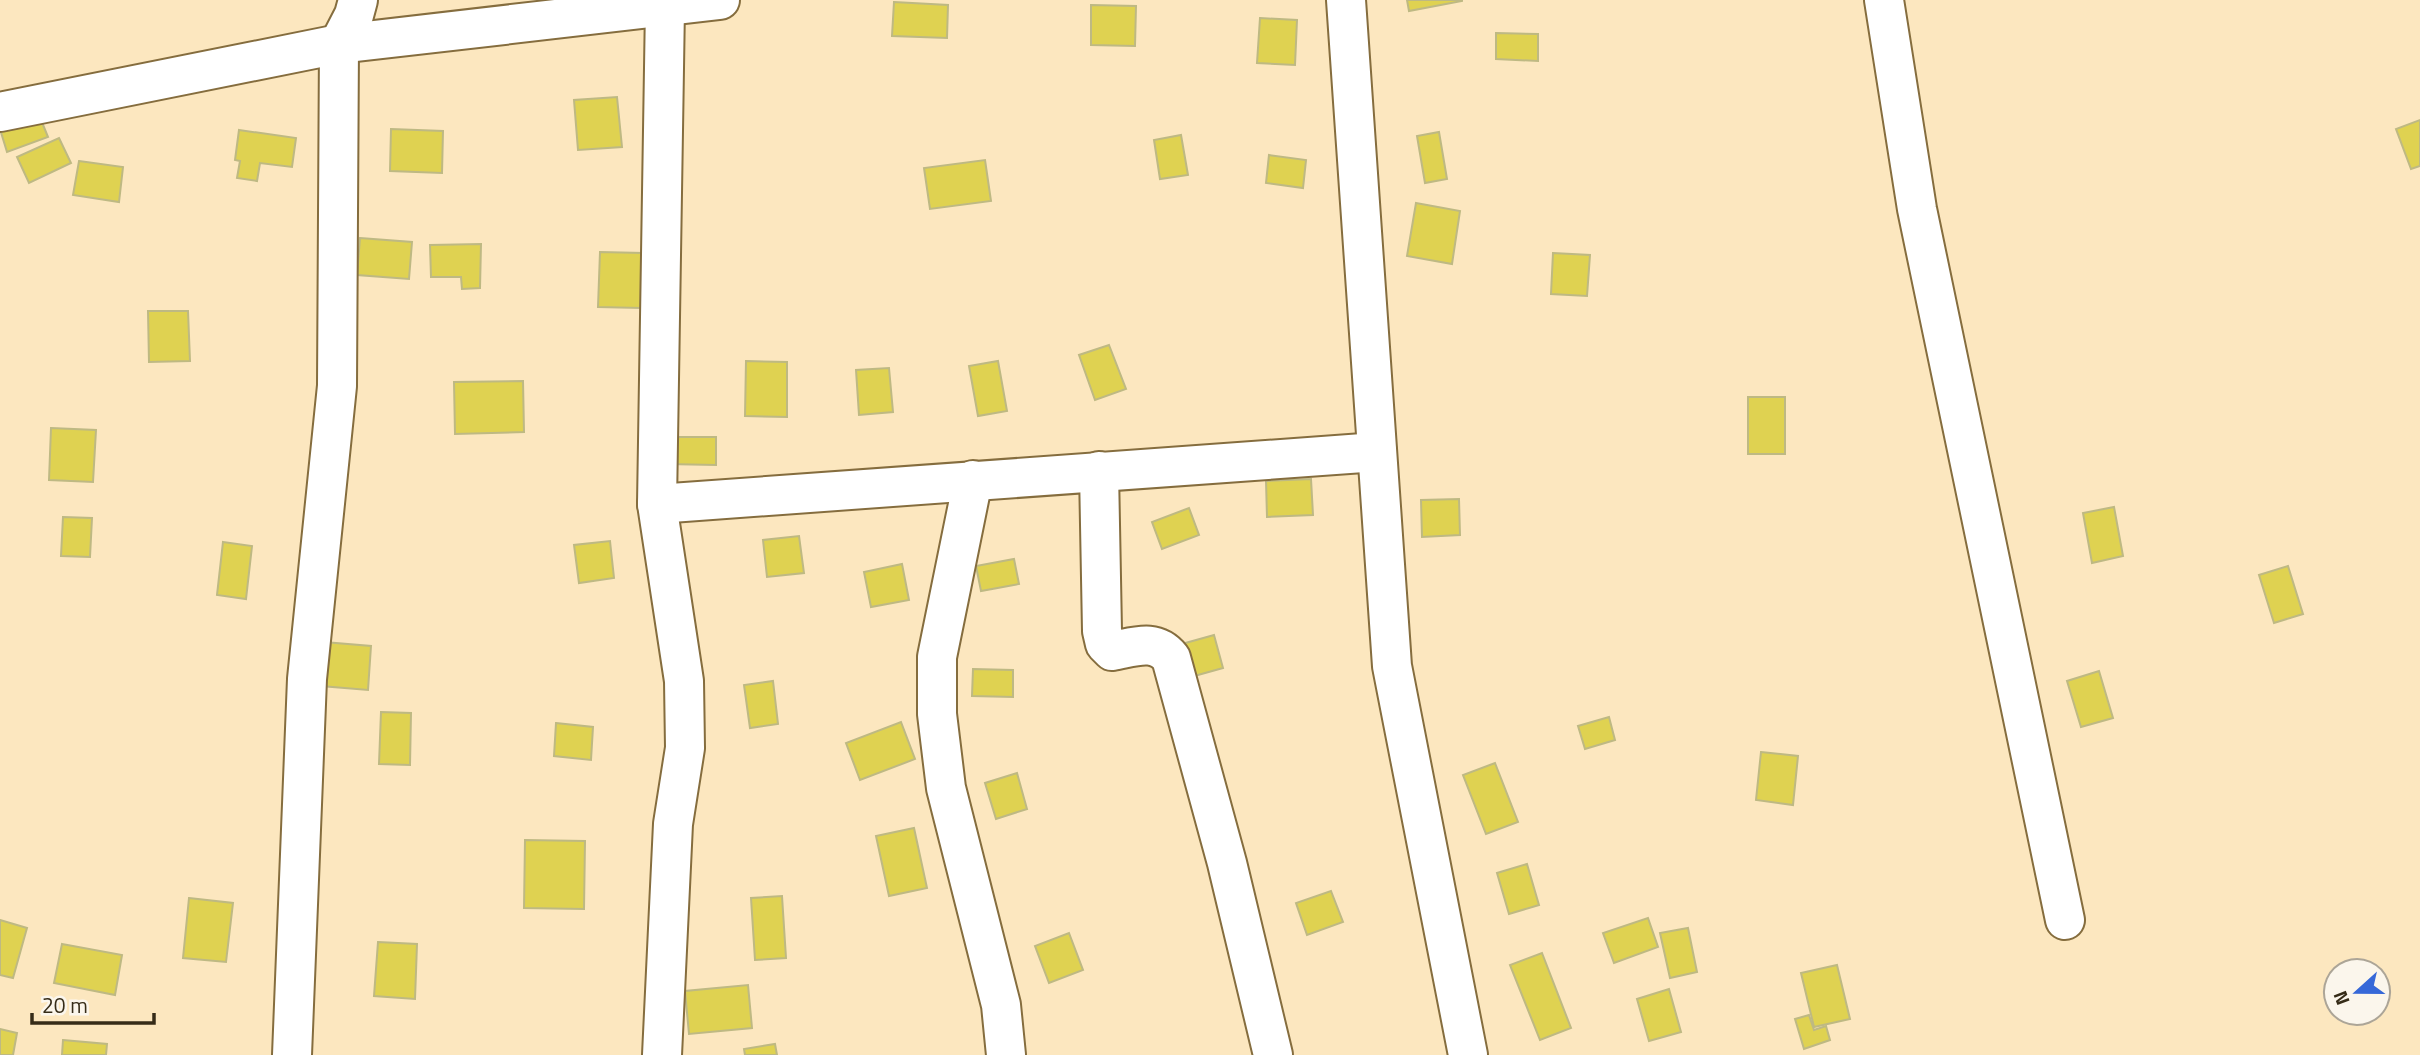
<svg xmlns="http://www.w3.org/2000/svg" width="2420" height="1055" viewBox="0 0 2420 1055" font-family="'Titillium Web',sans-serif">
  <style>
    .building { fill: #dfd251; stroke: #beb983; stroke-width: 2 }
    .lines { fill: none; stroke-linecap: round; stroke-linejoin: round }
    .street-casing { stroke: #856d3e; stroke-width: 42 }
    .street { stroke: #fff; stroke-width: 38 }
  </style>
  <rect width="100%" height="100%" fill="#fce7bf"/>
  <g class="building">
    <polygon points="1407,0 1462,0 1462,1 1409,11"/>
    <polygon points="894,2 948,5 947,38 892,36"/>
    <polygon points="1091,5 1136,6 1135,46 1091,45"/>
    <polygon points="1260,18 1297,20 1295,65 1257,63"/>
    <polygon points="1496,33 1538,34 1538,61 1496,59"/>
    <polygon points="617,97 622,147 578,150 574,100"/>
    <polygon points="39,115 48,137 7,152 0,129"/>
    <polygon points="2420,120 2420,166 2411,169 2396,129"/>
    <polygon points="391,129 443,131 442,173 390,171"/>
    <polygon points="239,130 296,138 292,167 260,163 257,181 237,178 240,161 235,160"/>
    <polygon points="1439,132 1447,179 1425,183 1417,136"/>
    <polygon points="1181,135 1188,175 1160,179 1154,140"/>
    <polygon points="59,138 71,163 29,183 17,157"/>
    <polygon points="1269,155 1306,160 1303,188 1266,183"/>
    <polygon points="985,160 991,201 930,209 924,168"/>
    <polygon points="79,161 123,167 119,202 73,195"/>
    <polygon points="1416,203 1460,211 1452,264 1407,256"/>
    <polygon points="360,238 412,242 409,279 357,275"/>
    <polygon points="481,244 480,288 462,289 461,277 431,277 430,245"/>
    <polygon points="600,252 643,253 641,308 598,307"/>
    <polygon points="1553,253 1590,255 1587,296 1551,294"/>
    <polygon points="148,311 188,311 190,361 149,362"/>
    <polygon points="1109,345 1126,389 1095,400 1079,355"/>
    <polygon points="746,361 787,362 787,417 745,416"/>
    <polygon points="998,361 1007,411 978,416 969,366"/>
    <polygon points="889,368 893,412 859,415 856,370"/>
    <polygon points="523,381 524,432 455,434 454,382"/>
    <rect x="1748" y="397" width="37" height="57"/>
    <polygon points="51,428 96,430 93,482 49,480"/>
    <polygon points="666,437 716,437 716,465 666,464"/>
    <polygon points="1311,479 1313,515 1267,517 1266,481"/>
    <polygon points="1459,499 1460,535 1422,537 1421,500"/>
    <polygon points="2114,507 2123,556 2092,563 2083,513"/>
    <polygon points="1189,508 1199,535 1162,549 1152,522"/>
    <polygon points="63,517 92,518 90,557 61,556"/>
    <polygon points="799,536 804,573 767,577 763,540"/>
    <polygon points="610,541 614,578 579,583 574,545"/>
    <polygon points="223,542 252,546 246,599 217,595"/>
    <polygon points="1014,559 1019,584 981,591 976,566"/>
    <polygon points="902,564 909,600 871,607 864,572"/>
    <polygon points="2288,566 2303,614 2274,623 2259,575"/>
    <polygon points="1214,635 1223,668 1180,680 1171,647"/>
    <polygon points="324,642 371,646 368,690 321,686"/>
    <polygon points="973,669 1013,670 1013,697 972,696"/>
    <polygon points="2099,671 2113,718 2081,727 2067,681"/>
    <polygon points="773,681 778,724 750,728 744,685"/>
    <polygon points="381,712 411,713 410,765 379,764"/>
    <polygon points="1609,717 1615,740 1585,749 1578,726"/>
    <polygon points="901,722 915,759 860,780 846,743"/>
    <polygon points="556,723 593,727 591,760 554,756"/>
    <polygon points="1761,752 1798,756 1793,805 1756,800"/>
    <polygon points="1495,763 1518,822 1486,834 1463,775"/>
    <polygon points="1017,773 1027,809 996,819 985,783"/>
    <polygon points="914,828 927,888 889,896 876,836"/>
    <polygon points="525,840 585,841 584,909 524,908"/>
    <polygon points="1527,864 1539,905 1509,914 1497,873"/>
    <polygon points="1331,891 1343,922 1307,935 1296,903"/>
    <polygon points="782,896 786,958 755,960 751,898"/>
    <polygon points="189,898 233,903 226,962 183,958"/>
    <polygon points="1648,918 1658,947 1614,963 1603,933"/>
    <polygon points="0,920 27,928 13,978 0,975"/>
    <polygon points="1688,928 1697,972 1670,978 1660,933"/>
    <polygon points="1069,933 1083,970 1049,983 1035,946"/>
    <polygon points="378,942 417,944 415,999 374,996"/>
    <polygon points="62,944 122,955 115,995 54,983"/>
    <polygon points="1542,953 1571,1028 1540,1040 1510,965"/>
    <polygon points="1837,965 1850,1019 1814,1027 1801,973"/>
    <polygon points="748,985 752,1028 689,1034 685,991"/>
    <polygon points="1669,989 1681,1032 1649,1041 1637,999"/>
    <polygon points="1809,1015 1814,1030 1826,1026 1830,1040 1804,1049 1795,1019"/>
    <polygon points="0,1029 17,1033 13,1055 0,1055"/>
    <polygon points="63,1040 107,1044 106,1055 62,1055"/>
    <polygon points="775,1044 777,1055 745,1055 744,1049"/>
  </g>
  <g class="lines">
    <defs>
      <g id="street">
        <polyline points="1346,0 1392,666 1468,1055"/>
        <polyline points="1884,0 1917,209 2065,920"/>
        <polyline points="0,112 339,44 720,0"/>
        <path d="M1099 471 1102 631 1105 644 1112 651C1135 647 1155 638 1171 658L1227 863 1273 1055"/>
        <polyline points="973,480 937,657 937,714 946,788 1001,1005 1006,1055"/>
        <polyline points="657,504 1377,452"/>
        <polyline points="292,1055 307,679 337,386 339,44 354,15 358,0"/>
        <polyline points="662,1055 673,824 685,748 684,681 657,504 665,6"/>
      </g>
    </defs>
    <use href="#street" class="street-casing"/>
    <use href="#street" class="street"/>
  </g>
  <g transform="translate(2357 992) rotate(249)"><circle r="33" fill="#fbf6ec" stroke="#aca597" stroke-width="2"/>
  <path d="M0-5L12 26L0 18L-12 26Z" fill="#3668d8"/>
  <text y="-10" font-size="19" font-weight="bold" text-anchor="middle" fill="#362c18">N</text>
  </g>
  <path d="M32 1013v10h122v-10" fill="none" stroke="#362c18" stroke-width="3.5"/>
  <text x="42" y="1013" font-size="21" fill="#362c18" stroke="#fbf6ec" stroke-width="5" paint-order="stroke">20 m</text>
</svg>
